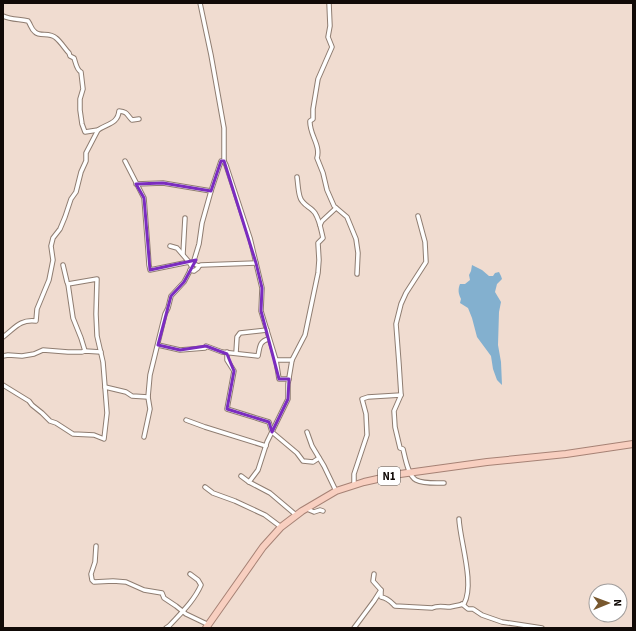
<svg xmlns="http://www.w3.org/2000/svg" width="636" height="631" viewBox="0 0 636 631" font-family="'Source Sans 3',sans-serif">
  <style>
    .water { fill: #83b0cf }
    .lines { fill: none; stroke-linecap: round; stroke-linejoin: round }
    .minor-casing { stroke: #8f7d71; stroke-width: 5.5 }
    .trunk-casing { stroke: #a68275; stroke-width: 8 }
    .minor { stroke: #fff; stroke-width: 3.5 }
    .trunk { stroke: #f8cfc0; stroke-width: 6 }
    .marked { fill: none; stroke: #7b2cbf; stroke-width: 3; stroke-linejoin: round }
    .labels { text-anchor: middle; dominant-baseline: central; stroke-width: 3; stroke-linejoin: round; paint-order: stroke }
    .shield { fill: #fff; stroke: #585451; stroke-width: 1 }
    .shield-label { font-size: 11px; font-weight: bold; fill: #110a07 }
  </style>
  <rect width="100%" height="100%" fill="#f0dcd0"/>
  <path class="water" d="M472 265 482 270 489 276H493L495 273 499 272 501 276 502 279 497 284 495 292 501 302 499 312 498 345 501 362 502 385 497 380 493 369 491 356 477 337 472 318 468 308 460 303 461 299C458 293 458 289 460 284H465L470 280 469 275 471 271Z"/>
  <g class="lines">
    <defs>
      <g id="minor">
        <polyline points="200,3 211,55 224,128 224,161"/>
        <path d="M329 3 330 26 328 37 332 47 318 79 313 109V119L310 121C309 134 321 145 317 158L323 173 327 190 334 206 347 217 356 239 358 253 357 274"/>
        <path d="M3 16C11 20 20 19 28 21 31 25 31 29 35 32 40 37 49 32 56 38 61 42 65 49 69 53L70 56 74 58C76 63 76 69 81 72L83 89 80 99V110L82 124 85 132 98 130C106 124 118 124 119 111 128 112 126 114 132 120L139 119"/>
        <polyline points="125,161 144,198 148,250 149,265 150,270 189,262 192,267 184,282 171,296 168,308 165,314 150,375 148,397 150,409 144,437"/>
        <polyline points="136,184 163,183 211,191"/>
        <path d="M418 216 425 242 426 262 406 293 401 304 396 324 399 364 401 395 394 411 395 427 400 448 403 449C405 457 408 476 416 480 424 484 436 483 444 483"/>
        <polyline points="320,225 322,221 336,208"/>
        <polyline points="170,246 177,248 189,262 199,266 201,265 256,263"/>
        <polyline points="183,254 185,218"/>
        <polyline points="63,265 67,282 68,284 73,318 81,338 85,351"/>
        <polyline points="192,267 199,244 202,223 211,191 221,161 224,161 226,165 250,238 262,288 261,311 276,360 279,379 289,379"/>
        <polyline points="190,270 194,271 198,268 199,266"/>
        <path d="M3 337C15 328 20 319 36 321L37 309 49 280 53 260 51 246 53 238 60 229 65 217 71 199 76 192 81 172 86 161V153L98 130"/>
        <path d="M158 345 180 350 205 348 206 346 222 352 258 356C260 347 259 341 269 339"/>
        <polyline points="227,352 227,360 234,371 227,409 269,422 272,432 297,453 303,461 313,462 319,458"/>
        <polyline points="236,353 237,337 240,333 267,330"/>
        <polyline points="3,356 8,355 22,356 34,354 43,350 68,352 82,352 85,351 101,352"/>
        <polyline points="276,360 292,360"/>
        <polyline points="3,385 29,401 32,405 42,413 50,421 56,423 73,434 94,435 104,439 107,413 103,362 97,336 96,314 97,279 68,284"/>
        <polyline points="105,387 126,392 132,396 148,397"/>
        <polyline points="186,420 205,427 266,446"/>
        <polyline points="307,432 312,446 324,466 336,491"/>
        <polyline points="241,476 249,482 270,493 296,515"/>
        <path d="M249 482 258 470 267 442 288 399V384L292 360 305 335 318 273 319 260 318 243 323 238C321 230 320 221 315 213 311 207 302 205 300 197 298 191 298 184 297 177"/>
        <polyline points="354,485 354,474 367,435 366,414 362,399 368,397 401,395"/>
        <polyline points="205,487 213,493 235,501 265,515 281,527"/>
        <polyline points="307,509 314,512 320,510 323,511"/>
        <polyline points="96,546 95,562 91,574 92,580 94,582 113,581 126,582 144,590 162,593 164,598 176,606 186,614 209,625"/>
        <path d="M381 590V597C388 598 391 602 395 606L432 608C438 605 444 607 450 607 455 606 460 605 464 604 475 584 460 541 459 519"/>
        <polyline points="462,604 468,609 473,609 482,615 502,622 516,624 542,628"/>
        <path d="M166 628 169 626C181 613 194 601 201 585L198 580 190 574"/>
        <polyline points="354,628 374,601 381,590 373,581 374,574"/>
      </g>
      <polyline id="trunk" points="206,628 263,547 281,527 302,511 336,491 364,482 400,474 487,462 566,454 633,444"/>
    </defs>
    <use href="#minor" class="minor-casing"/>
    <use href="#trunk" class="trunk-casing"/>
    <use href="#minor" class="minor"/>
    <use href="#trunk" class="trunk"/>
  </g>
  <path class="marked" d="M221 161H224L256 263 262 288 261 311 279 379H289L288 399 272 432 269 422 227 409 234 371 227 354 206 346 180 350 158 345 171 296 184 282 196 260 150 270 144 198 136 184 163 183 211 191Z"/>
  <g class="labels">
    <rect class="shield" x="378" y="467" width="22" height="18" rx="3"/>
    <g class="shield-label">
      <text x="389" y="476">N1</text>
    </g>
  </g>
  <rect width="636" height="631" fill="none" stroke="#110a07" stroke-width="8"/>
  <g transform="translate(608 603) rotate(89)"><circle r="19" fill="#ffffff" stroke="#a09d9c"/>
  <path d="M0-3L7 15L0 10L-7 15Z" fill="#78582e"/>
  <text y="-6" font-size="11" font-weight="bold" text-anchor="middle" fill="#110a07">N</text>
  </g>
</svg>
